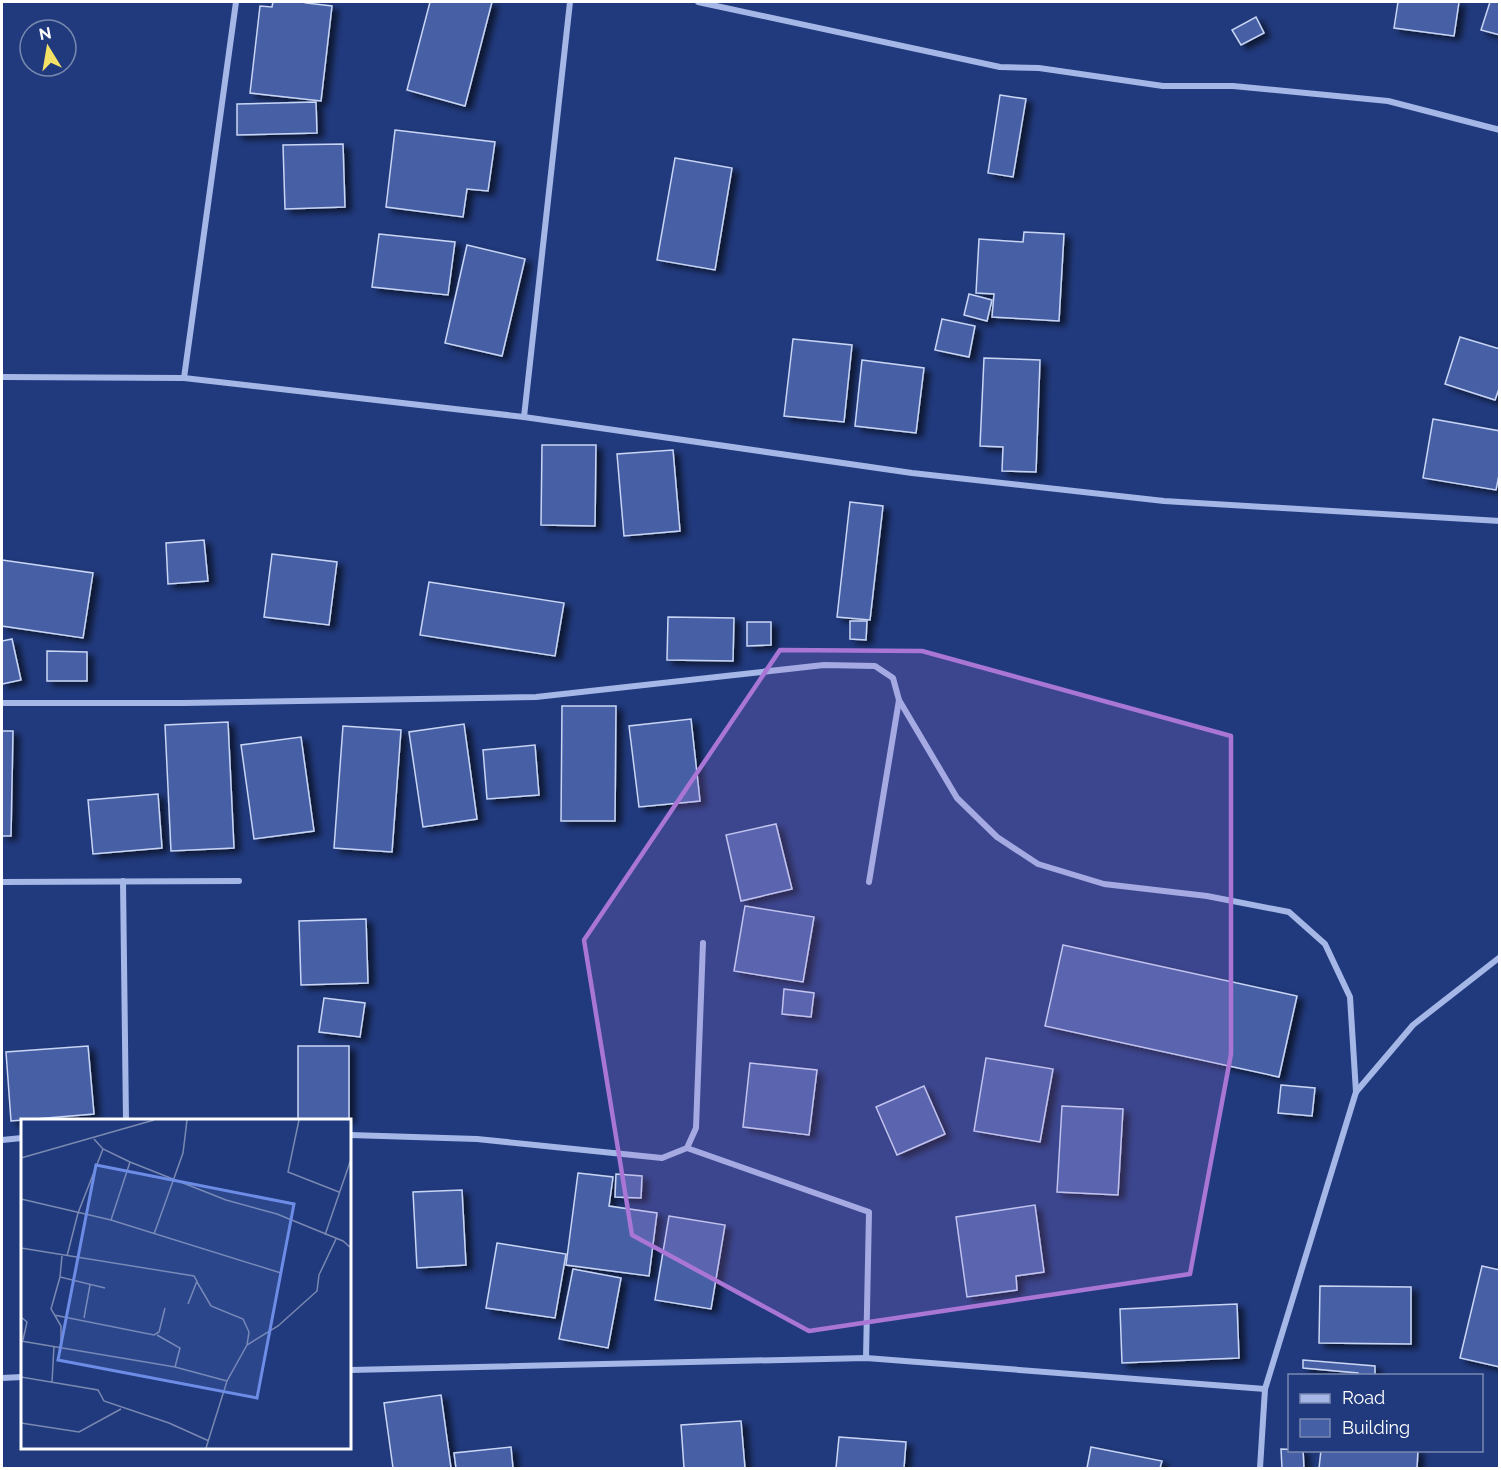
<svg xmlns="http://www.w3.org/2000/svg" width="1501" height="1470" viewBox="0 0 1501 1470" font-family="Raleway,sans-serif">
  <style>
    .building { fill: #4660a5; stroke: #c8d5f5; stroke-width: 1.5; filter: url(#shadow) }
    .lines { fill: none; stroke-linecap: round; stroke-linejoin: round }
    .street { stroke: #a5b7e7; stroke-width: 6 }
    .marked { fill: #a976d5; fill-opacity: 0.2; stroke: #a976d5; stroke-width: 4.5; stroke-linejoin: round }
    .inset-road { fill: none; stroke: #7a89b1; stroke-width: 1.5 }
    .view { fill: #6c8ce6; fill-opacity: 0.15; stroke: #6c8ce6; stroke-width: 3 }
    .inset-edge { fill: none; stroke: #fff; stroke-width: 3 }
  </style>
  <defs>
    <filter id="shadow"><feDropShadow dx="6" dy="4" stdDeviation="3" flood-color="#0009"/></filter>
  </defs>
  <rect width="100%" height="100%" fill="#213a7d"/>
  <g class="building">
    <polygon points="273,2 307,2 306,3 332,6 321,101 250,93 260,6 272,7"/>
    <polygon points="430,2 492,2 465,106 407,90"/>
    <polygon points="1398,2 1459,2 1454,36 1394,28"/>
    <polygon points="1490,2 1500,2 1500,35 1481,30"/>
    <polygon points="1256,17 1264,33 1241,45 1232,30"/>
    <polygon points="1000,95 1026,99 1013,177 988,173"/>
    <polygon points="316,102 317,133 237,135 237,104"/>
    <polygon points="395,130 495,142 488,191 467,189 463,217 386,207"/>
    <polygon points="343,144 345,207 285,209 283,145"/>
    <polygon points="675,158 732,168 715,270 657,260"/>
    <polygon points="1024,232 1064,234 1059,321 992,317 994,294 976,293 979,239 1023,242"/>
    <polygon points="379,234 455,242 448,295 372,287"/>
    <polygon points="467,245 525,259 502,356 445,343"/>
    <polygon points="969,294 992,300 987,321 964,315"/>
    <polygon points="942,319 975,326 969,357 935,350"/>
    <polygon points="1460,337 1500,349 1500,386 1495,400 1445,384"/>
    <polygon points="793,339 852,345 844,422 784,416"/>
    <polygon points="984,358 1040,360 1036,472 1002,471 1003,447 980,446"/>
    <polygon points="862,360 924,368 916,433 855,426"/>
    <polygon points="1433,419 1500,431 1500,470 1496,490 1423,478"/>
    <polygon points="542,445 596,445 595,526 541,525"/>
    <polygon points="673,450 680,531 624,536 617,454"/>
    <polygon points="850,502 883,506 870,620 837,617"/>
    <polygon points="204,540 208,581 168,584 166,543"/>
    <polygon points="272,554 337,562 329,625 264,617"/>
    <polygon points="2,560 93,573 83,638 2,626"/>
    <polygon points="429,582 564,603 555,656 420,635"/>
    <polygon points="668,617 734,618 733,661 667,660"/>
    <polygon points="850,621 867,621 866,640 850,639"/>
    <polygon points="747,622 771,622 771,645 747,646"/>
    <polygon points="12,639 21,680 2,684 2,641"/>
    <polygon points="47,651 87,652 87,681 47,681"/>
    <polygon points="562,706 616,706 615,821 561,821"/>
    <polygon points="691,719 700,801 639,807 629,726"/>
    <polygon points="228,722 234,848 171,851 165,725"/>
    <polygon points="464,724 477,819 423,827 409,732"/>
    <polygon points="343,726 401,730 392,852 334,848"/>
    <polygon points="2,731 13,731 11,836 2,836"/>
    <polygon points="301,737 314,831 254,839 241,745"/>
    <polygon points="535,745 539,795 487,799 483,750"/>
    <polygon points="158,794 162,848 93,854 88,800"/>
    <polygon points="776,824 792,889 741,901 726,835"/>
    <polygon points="745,906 814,917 803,982 734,971"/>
    <polygon points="366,919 368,983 301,985 299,921"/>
    <polygon points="1063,945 1297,996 1279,1077 1045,1026"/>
    <polygon points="784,989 814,993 811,1017 782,1014"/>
    <polygon points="324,998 365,1003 360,1037 319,1032"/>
    <polygon points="88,1046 94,1114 11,1121 6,1052"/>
    <rect x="298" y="1046" width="51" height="73"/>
    <polygon points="986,1058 1053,1069 1040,1142 974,1131"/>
    <polygon points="750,1063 817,1070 809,1135 743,1127"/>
    <polygon points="1281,1085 1315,1088 1312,1116 1278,1113"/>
    <polygon points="924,1086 945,1134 897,1155 876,1107"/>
    <polygon points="1062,1106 1123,1109 1118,1195 1057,1192"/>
    <polygon points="578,1173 613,1177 609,1206 657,1213 649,1276 566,1265"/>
    <polygon points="616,1174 642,1176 641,1198 615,1197"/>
    <polygon points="462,1190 466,1265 417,1268 413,1192"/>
    <polygon points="1035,1205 1044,1272 1016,1276 1017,1290 967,1297 956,1217"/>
    <polygon points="669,1216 725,1225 711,1309 655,1300"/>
    <polygon points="497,1243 566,1254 555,1318 486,1308"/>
    <polygon points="1482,1266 1500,1270 1500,1367 1460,1358"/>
    <polygon points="573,1269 621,1278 608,1348 559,1339"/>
    <polygon points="1320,1286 1411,1287 1411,1344 1319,1343"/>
    <polygon points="1237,1304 1239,1358 1122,1363 1120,1309"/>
    <polygon points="1303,1360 1375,1366 1375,1376 1358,1376 1358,1373 1303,1368"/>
    <polygon points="441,1395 451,1468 393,1468 384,1403"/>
    <polygon points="741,1421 745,1468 684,1468 681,1425"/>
    <polygon points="839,1437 906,1442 904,1468 836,1468"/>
    <polygon points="511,1447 513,1468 456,1468 454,1453"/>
    <polygon points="1091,1447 1162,1461 1160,1468 1087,1468"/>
    <polygon points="1281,1449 1303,1450 1304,1468 1282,1468"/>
    <polygon points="1321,1450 1418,1450 1417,1468 1319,1468"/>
  </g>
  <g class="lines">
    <g class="street">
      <polyline points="698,2 1000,67 1039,68 1163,86 1233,86 1388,101 1500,130"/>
      <polyline points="2,377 184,378 524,417 912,473 1164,501 1500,521"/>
      <polyline points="184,378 236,2"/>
      <polyline points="524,417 570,2"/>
      <polyline points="899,700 957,798 997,837 1038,864 1104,884 1207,896 1289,912 1325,944 1350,997 1356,1092"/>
      <polyline points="2,703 183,703 536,697 824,665 875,666 893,678 899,700 869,882"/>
      <polyline points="123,881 126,1120"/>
      <polyline points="2,882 239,881"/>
      <polyline points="350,1135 477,1139 662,1158 687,1148 696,1128 703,943"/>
      <polyline points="2,1140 22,1138"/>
      <polyline points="687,1148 869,1212 866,1358"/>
      <polyline points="350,1370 866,1358 1265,1389"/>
      <polyline points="2,1378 22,1377"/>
      <polyline points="1260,1468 1265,1389 1356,1092 1413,1025 1500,957"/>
    </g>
  </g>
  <path class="marked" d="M780 650 922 651 1231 736V1054L1190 1274 809 1331 632 1235 584 940Z"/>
  <g transform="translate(21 1119)">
    <rect width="330" height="330" fill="#213a7d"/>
    <path class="inset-road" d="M278 1 267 53 318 73M73 20 82 30 109 43 205 81 256 95 322 122 330 129M0 39 133 1M0 80 90 101 260 154M90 101 109 43M133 115 162 34 166 1M304 116 330 40M0 129 173 157 176 162 167 185M41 137 39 158 84 169M46 137 57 94 82 30M39 158 30 190 40 207V228M176 163 190 187 222 200 228 213 226 226M33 196 133 216 138 213 144 189M0 198 6 203 2 221M63 199 69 166M136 216 159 229 154 248M0 222 154 248 206 262M0 258 77 271 83 282 148 304 188 322M31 263 33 227M0 304 58 313 100 290M185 329 206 262 226 226 257 207 296 172 298 156 315 120"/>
    <path class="view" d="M75 46 273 85 236 279 37 241Z"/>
    <rect width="330" height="330" class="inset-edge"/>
  </g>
  <rect width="1501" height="1470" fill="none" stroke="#ffffff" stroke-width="6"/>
  <rect x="1288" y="1374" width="195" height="78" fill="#213a7d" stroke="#7a89b1" stroke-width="1.5"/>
  <rect x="1300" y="1394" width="30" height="9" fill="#a5b7e7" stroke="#7a89b1" stroke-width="1.5"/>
  <text x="1342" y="1404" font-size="18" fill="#ffffff">Road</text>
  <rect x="1300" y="1419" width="30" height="18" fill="#4660a5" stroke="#7a89b1" stroke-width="1.5"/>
  <text x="1342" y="1434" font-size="18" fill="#ffffff">Building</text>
  <g transform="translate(48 48) rotate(349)"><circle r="28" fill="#213a7d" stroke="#7a89b1" stroke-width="1.5"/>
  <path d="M0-4.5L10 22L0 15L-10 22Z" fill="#f3e266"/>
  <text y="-9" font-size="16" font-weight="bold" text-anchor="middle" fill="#ffffff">N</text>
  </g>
</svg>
